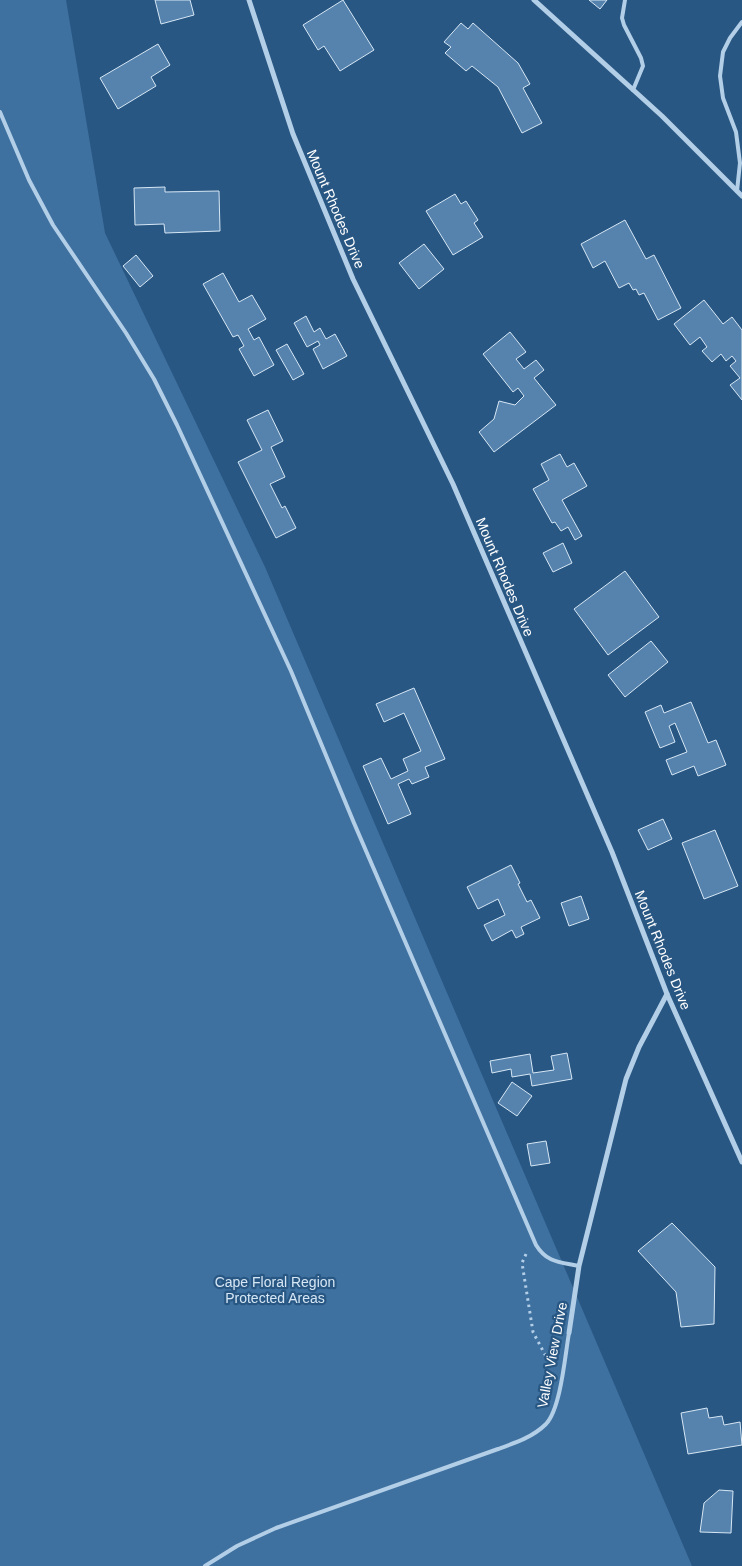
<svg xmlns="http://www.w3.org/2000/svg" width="742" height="1566" viewBox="0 0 742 1566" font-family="Helvetica,sans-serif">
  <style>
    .green { fill: #3e71a0 }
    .building { fill: #5683ad; stroke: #d6e7f5 }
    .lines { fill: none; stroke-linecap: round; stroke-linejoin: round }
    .path { stroke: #b3cee7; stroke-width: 3; stroke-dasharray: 2.5 4; stroke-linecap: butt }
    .lane { stroke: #b3cee7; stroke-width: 4 }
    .street { stroke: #b3cee7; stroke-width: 5 }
    .labels { text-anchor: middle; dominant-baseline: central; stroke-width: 4.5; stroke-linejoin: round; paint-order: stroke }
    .street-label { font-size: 14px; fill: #fff; stroke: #295783 }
    .park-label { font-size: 14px; fill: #d6e7f5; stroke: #295783 }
  </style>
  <rect width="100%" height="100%" fill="#295783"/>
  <polygon class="green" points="0,0 66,0 105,233 265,567 692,1566 0,1566"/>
  <g class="building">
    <polygon points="155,0 190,0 194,15 161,24"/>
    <polygon points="343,0 374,50 340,71 324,46 318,50 303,25"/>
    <polygon points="589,0 607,0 600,9"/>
    <polygon points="461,23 468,29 473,23 518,63 530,84 523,88 542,123 522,133 498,87 472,66 466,71 445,53 451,47 444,42"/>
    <polygon points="158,44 170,65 151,77 156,86 118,109 100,78"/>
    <polygon points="165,187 165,192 219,191 220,231 165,233 164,224 135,225 134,188"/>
    <polygon points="455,194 461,204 466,201 478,220 474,223 483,237 453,255 426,211"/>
    <polygon points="625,220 646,259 654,255 681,308 658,320 644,293 639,295 636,289 633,290 629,283 619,288 605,261 593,268 581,244"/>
    <polygon points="424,244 444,269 419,289 399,263"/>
    <polygon points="136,255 153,276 140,287 123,266"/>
    <polygon points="223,273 239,302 252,295 266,319 248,329 254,340 259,337 274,365 254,376 239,349 244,346 238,335 233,337 203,284"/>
    <polygon points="704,300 723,324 732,317 742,330 742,400 730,385 740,378 730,366 736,361 732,356 726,361 721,354 712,362 702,351 707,347 700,337 690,345 674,324"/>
    <polygon points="306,316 314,332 320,328 326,339 335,334 347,356 323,369 313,349 320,345 318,341 307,347 294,323"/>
    <polygon points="510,332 526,352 516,359 524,369 536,360 544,370 534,378 556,405 494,452 479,432 494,419 499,401 515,405 524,396 518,388 513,392 483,354"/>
    <polygon points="287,344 304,374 293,380 276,350"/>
    <polygon points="268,410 283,441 271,447 285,477 270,484 282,508 285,506 296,528 276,538 238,462 262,450 247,420"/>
    <polygon points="560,454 567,467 574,463 587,486 562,500 582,536 575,540 568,527 561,531 555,522 552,523 533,489 549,480 541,464"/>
    <polygon points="563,543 572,563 553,572 543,553"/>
    <polygon points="625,571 659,617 608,655 574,609"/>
    <polygon points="651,641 668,662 625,697 608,675"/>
    <polygon points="414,688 445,759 425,767 429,777 412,784 409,779 398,784 411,814 388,824 363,766 381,758 391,779 408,771 403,759 421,751 404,713 384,722 376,704"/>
    <polygon points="691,702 708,743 716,740 726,765 698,776 694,766 672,775 666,760 687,752 675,723 669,726 675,742 660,748 645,712 661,705 664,713"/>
    <polygon points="663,819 672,839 648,850 638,830"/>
    <polygon points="715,830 738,886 704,899 682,843"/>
    <polygon points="511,865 520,883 518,884 527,902 531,900 540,918 521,927 524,934 516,938 512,930 492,941 484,925 505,915 498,899 478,909 467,887"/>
    <polygon points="581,896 589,919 569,926 561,903"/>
    <polygon points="567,1053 572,1079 532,1086 530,1074 512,1077 511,1069 492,1073 490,1061 530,1054 533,1073 554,1070 551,1056"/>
    <polygon points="512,1082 532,1096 517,1116 498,1103"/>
    <polygon points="546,1141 550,1163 531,1166 527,1144"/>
    <polygon points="672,1223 715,1267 714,1324 681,1327 676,1292 638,1251"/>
    <polygon points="707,1408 709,1418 722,1416 724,1425 740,1422 742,1445 688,1454 681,1413"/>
    <polygon points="719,1490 733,1491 731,1533 700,1532 704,1503"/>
  </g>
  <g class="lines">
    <polyline class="path" points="526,1254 522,1263 533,1332 550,1364"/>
    <g class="lane">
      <polyline points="625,0 622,18 624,25 641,58 643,66 633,90"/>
      <path d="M0 112 29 180 53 225 126 333 154 379 177 425 291 671 354 823 536 1245C547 1263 560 1262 579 1266"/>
      <polyline points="737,191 740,163 736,132 723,98 720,76 723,52 730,38 742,22"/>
      <path d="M205 1566 237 1546 276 1528 498 1449C515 1443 533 1437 546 1424 561 1408 565 1355 569 1333"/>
    </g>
    <g class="street">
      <polyline points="249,0 293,134 353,279 453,484 612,852 667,994 742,1162"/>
      <polyline points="534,0 662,116 742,196"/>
      <polyline points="569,1333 579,1266 626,1079 639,1047 667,994"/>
    </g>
  </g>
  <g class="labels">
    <g class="street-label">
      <text transform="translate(336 209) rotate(67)">Mount Rhodes Drive</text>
      <text transform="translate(505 577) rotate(67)">Mount Rhodes Drive</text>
      <text transform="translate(663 950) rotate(68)">Mount Rhodes Drive</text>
      <text transform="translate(552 1355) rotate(-79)">Valley View Drive</text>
    </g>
    <g class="park-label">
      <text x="275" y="1282">Cape Floral Region<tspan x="275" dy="16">Protected Areas</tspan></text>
    </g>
  </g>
</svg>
